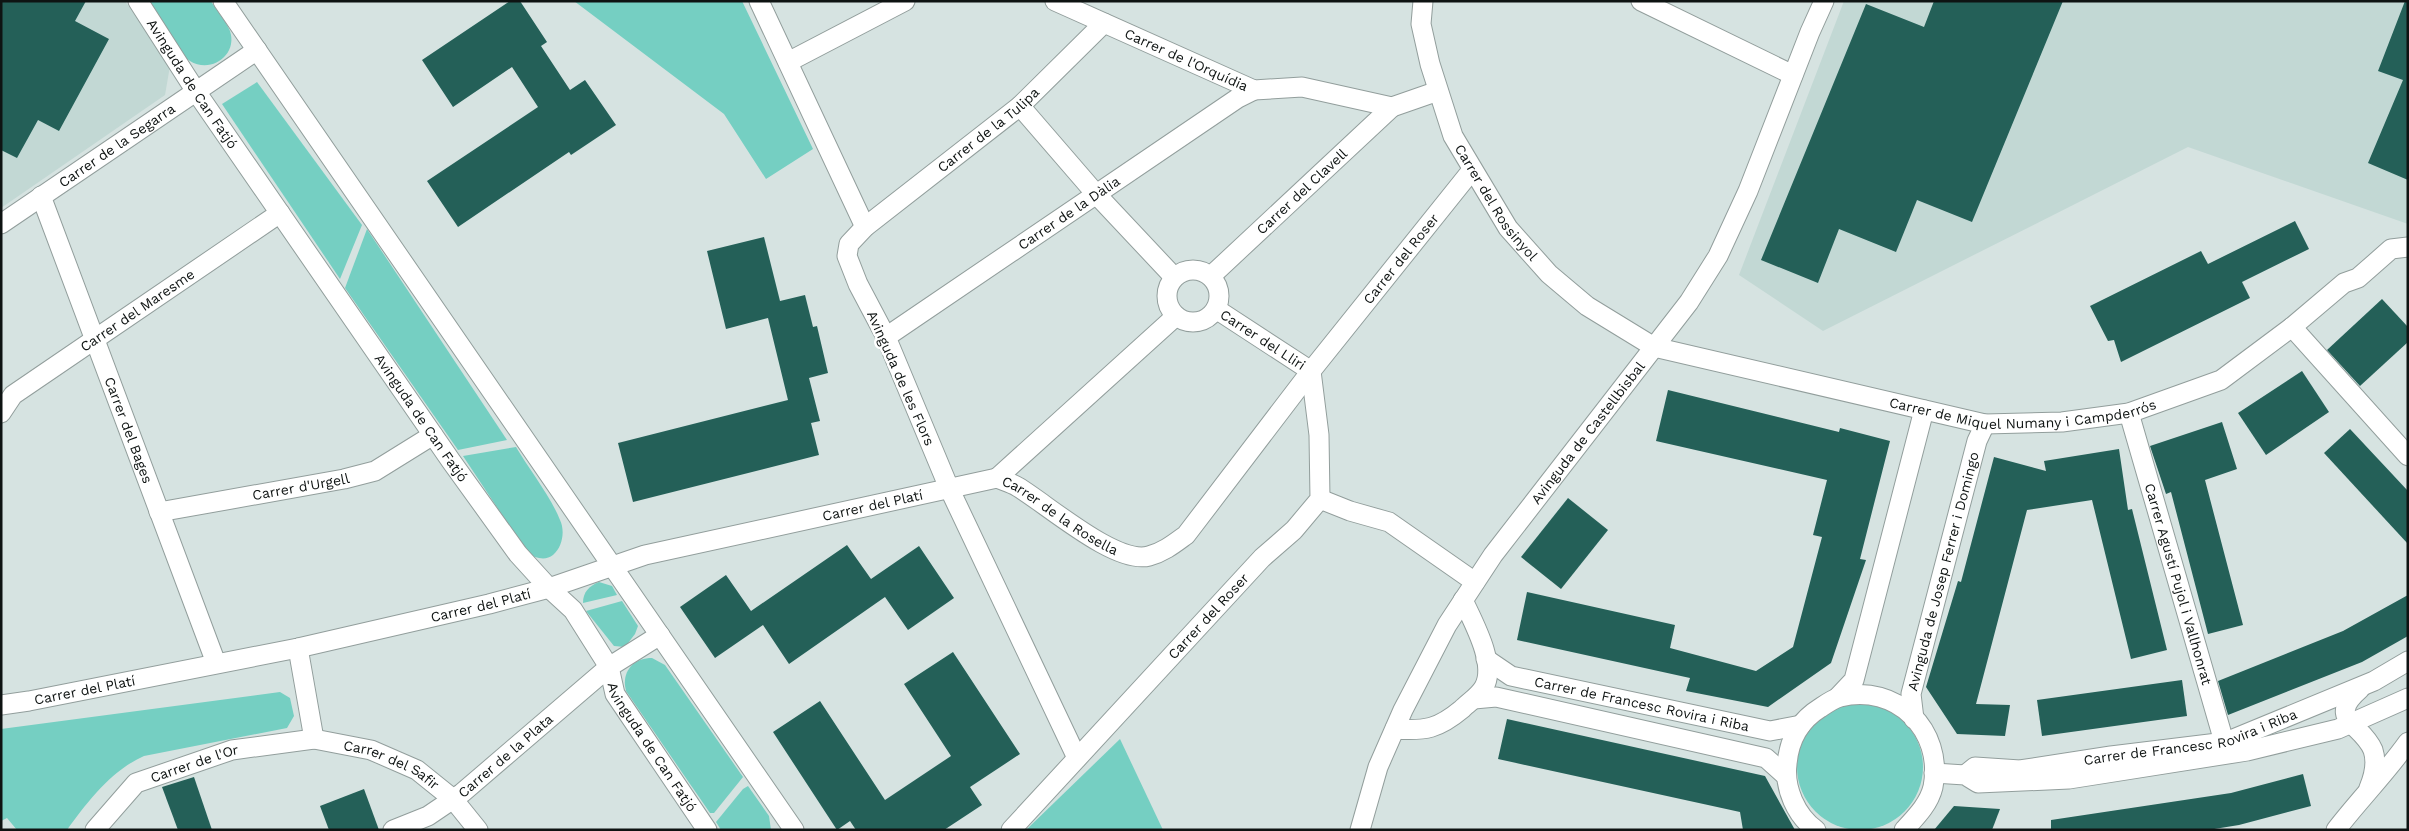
<svg xmlns="http://www.w3.org/2000/svg" width="2409" height="831" viewBox="0 0 2409 831" font-family="'Work Sans',sans-serif">
  <style>
    .built { fill: #c2d8d4 }
    .green { fill: #75cfc2 }
    .building { fill: #246058 }
    .lines { fill: none; stroke-linecap: round; stroke-linejoin: round }
    .street-casing { stroke: #929e9c; stroke-width: 21 }
    .street { stroke: #fff; stroke-width: 19 }
    .labels { text-anchor: middle; dominant-baseline: central; stroke-width: 5; stroke-linejoin: round; paint-order: stroke }
    .street-label { font-size: 14px; fill: #0e1312; stroke: #fff }
  </style>
  <rect width="100%" height="100%" fill="#d6e3e1"/>
  <g class="built">
    <polygon points="1,1 125,1 170,66 165,95 1,208"/>
    <polygon points="1844,1 2408,1 2408,224 2188,147 1823,331 1739,275"/>
  </g>
  <g class="green">
    <path d="M148 1H211C216 10 226 21 230 31 238 55 211 74 190 61 174 50 159 18 148 1Z"/>
    <polygon points="574,1 742,1 813,149 766,179 724,114"/>
    <polygon points="257,82 362,225 340,279 222,104"/>
    <polygon points="367,229 507,440 458,450 345,288"/>
    <path d="M516 447C529 469 551 497 560 520 565 530 563 547 553 555 546 561 535 558 528 554L463 456Z"/>
    <path d="M599 582 612 586 617 595 583 603C583 592 589 586 599 582Z"/>
    <polygon points="622,601 638,626 635,634 625,647 614,646 586,611"/>
    <path d="M652 658 665 665 743 777 714 813H710L626 691C621 672 633 658 652 658Z"/>
    <path d="M280 692 290 698 294 716 287 728 144 756C112 770 87 802 67 830H17L7 818 1 821V729Z"/>
    <circle cx="1860" cy="767" r="63"/>
    <polygon points="1120,739 1163,830 1026,830"/>
    <polygon points="748,786 769,816 771,830 721,830 716,822 743,789"/>
  </g>
  <g class="building">
    <polygon points="1,1 86,1 75,21 109,39 59,131 38,120 17,158 1,150"/>
    <polygon points="510,1 520,1 547,42 541,46 570,90 585,80 616,125 571,155 569,152 458,227 427,181 538,107 512,67 453,107 422,60"/>
    <polygon points="1934,1 2063,1 1972,222 1917,200 1896,252 1839,229 1818,283 1761,260 1866,4 1924,27"/>
    <polygon points="2405,1 2408,1 2408,180 2368,163 2403,80 2378,71"/>
    <polygon points="2295,221 2309,249 2242,282 2250,298 2121,362 2114,340 2108,341 2090,306 2201,251 2208,264"/>
    <polygon points="764,237 780,301 805,295 813,327 817,326 828,373 809,378 820,421 811,423 819,455 633,502 618,443 788,400 768,318 726,329 707,251"/>
    <polygon points="2382,299 2408,327 2408,342 2360,386 2327,350"/>
    <polygon points="2302,371 2329,412 2266,455 2238,413"/>
    <polygon points="1668,390 1839,432 1840,428 1890,441 1860,559 1866,560 1831,663 1768,707 1686,691 1690,678 1517,640 1527,592 1675,625 1670,648 1756,671 1793,647 1822,537 1813,535 1827,480 1656,441"/>
    <polygon points="2222,422 2237,469 2205,480 2243,625 2208,634 2171,492 2166,494 2150,446"/>
    <polygon points="2350,429 2408,491 2408,544 2324,453"/>
    <polygon points="2119,449 2128,510 2132,509 2167,650 2131,659 2092,500 2027,510 1976,704 2010,705 2005,736 1957,734 1926,687 1958,581 1961,582 1994,457 2046,471 2044,461"/>
    <polygon points="1568,498 1608,530 1561,589 1521,557"/>
    <polygon points="847,545 871,579 919,546 954,598 908,630 885,597 789,664 763,625 715,658 680,607 726,575 751,611"/>
    <polygon points="2408,595 2408,636 2362,662 2228,715 2218,681 2343,631"/>
    <polygon points="953,652 1020,754 970,787 982,805 944,830 856,830 850,821 837,830 773,732 820,701 885,800 951,756 904,684"/>
    <polygon points="2182,680 2187,716 2042,736 2037,700"/>
    <polygon points="1507,719 1765,776 1795,830 1743,830 1740,812 1498,759"/>
    <polygon points="2303,774 2311,806 2239,825 2208,830 2051,830 2051,820 2231,793"/>
    <polygon points="194,777 212,830 178,830 162,787"/>
    <polygon points="364,789 379,830 329,830 320,806"/>
    <polygon points="1954,806 2000,809 1992,830 1934,830"/>
  </g>
  <g class="lines">
    <defs>
      <g id="street">
        <path id="s1" d="M138 1 197 93 451 461 518 554 549 588 573 610 609 667 615 694 707 830"/>
        <polyline points="223,1 794,830"/>
        <polyline points="759,1 865,227"/>
        <path id="s2" d="M1055 1 1254 90 1302 87 1392 107 1438 91"/>
        <path id="s3" d="M1423 1 1421 24 1430 64 1453 136 1508 228 1549 274 1587 306 1654 347 1985 424 2062 422 2129 413 2221 380 2292 327 2344 283 2358 278 2391 249 2408 247"/>
        <polyline points="1641,1 1793,75"/>
        <polyline points="788,62 905,1"/>
        <polyline points="1020,106 1096,194 1174,277"/>
        <path id="s4" d="M41 196 216 663"/>
        <path id="s5" d="M1 224 257 50"/>
        <circle cx="1193" cy="296" r="26"/>
        <path id="s6" d="M1211 276 1392 107"/>
        <path id="s7" d="M1216 309 1311 371"/>
        <polyline points="2292,327 2408,456"/>
        <path id="s8" d="M886 337 1238 98 1254 90"/>
        <path id="s9" d="M1 413 13 395 280 213"/>
        <path id="s10" d="M2129 413 2227 752"/>
        <polyline points="997,478 1176,316"/>
        <polyline points="1320,499 1350,511 1389,522 1475,582"/>
        <path id="s11" d="M159 512 344 479 375 471 433 435"/>
        <polyline points="298,648 314,739"/>
        <path id="s12" d="M1486 659 1511 676 1770 731 1801 725"/>
        <path d="M2360 689C2325 720 2362 723 2373 750 2377 762 2374 776 2369 788"/>
        <polyline points="1838,697 1854,680 1924,410"/>
        <polyline points="1474,699 1496,697 1766,758 1786,776"/>
        <path id="s13" d="M1 705 29 701 298 648 489 604 549 588 645 555 997 478C1004 481 1012 483 1018 487 1048 505 1116 565 1149 556 1164 552 1175 543 1186 535L1311 371 1472 170"/>
        <path id="s14" d="M1914 719 1911 694 1977 441 1985 424"/>
        <path d="M1395 729C1426 731 1438 729 1462 709 1469 702 1479 696 1484 687 1497 664 1473 622 1463 600"/>
        <path id="s15" d="M1077 758 949 488 886 337 858 284 847 256 849 244 865 227 1020 106 1104 23"/>
        <polyline points="1934,773 1965,775 1978,783 2069,779 2247,751 2338,729 2408,698"/>
        <path id="s16" d="M1965 775 1975 767 2020 770 2111 756 2226 742 2374 681 2408 661"/>
        <path id="s17" d="M95 830 136 783 232 750 314 739 371 750 417 770 453 799 478 830"/>
        <path id="s18" d="M393 830 428 816 462 793 609 667 660 635"/>
        <path id="s19" d="M1011 830 1262 558 1294 530 1320 499 1319 435 1311 371"/>
        <path id="s20" d="M1360 830 1378 767 1403 710 1447 625 1493 555 1689 302 1718 256 1748 191 1810 32 1824 1"/>
        <path d="M1816 830C1796 816 1784 788 1787 764 1789 740 1799 721 1820 708 1826 704 1833 699 1840 697 1896 683 1944 730 1933 787 1929 804 1916 817 1904 830"/>
        <path d="M2336 830C2359 800 2386 773 2408 742"/>
      </g>
    </defs>
    <use href="#street" class="street-casing"/>
    <use href="#street" class="street"/>
  </g>
  <g class="labels">
    <g class="street-label">
      <text stroke="none"><textPath href="#s2" startOffset="144">Carrer de l'Orquídia</textPath></text>
      <text stroke="none"><textPath href="#s1" startOffset="99">Avinguda de Can Fatjó</textPath></text>
      <text stroke="none"><textPath href="#s15" startOffset="745">Carrer de la Tulipa</textPath></text>
      <text stroke="none"><textPath href="#s5" startOffset="140">Carrer de la Segarra</textPath></text>
      <text stroke="none"><textPath href="#s6" startOffset="124">Carrer del Clavell</textPath></text>
      <text stroke="none"><textPath href="#s3" startOffset="219">Carrer del Rossinyol</textPath></text>
      <text stroke="none"><textPath href="#s8" startOffset="221">Carrer de la Dàlia</textPath></text>
      <text stroke="none"><textPath href="#s13" startOffset="1589">Carrer del Roser</textPath></text>
      <text stroke="none"><textPath href="#s9" startOffset="172">Carrer del Maresme</textPath></text>
      <text stroke="none"><textPath href="#s7" startOffset="56">Carrer del Lliri</textPath></text>
      <text transform="translate(901 378) rotate(66)">Avinguda de les Flors</text>
      <text stroke="none"><textPath href="#s3" startOffset="814">Carrer de Miquel Numany i Campderrós</textPath></text>
      <text stroke="none"><textPath href="#s1" startOffset="504">Avinguda de Can Fatjó</textPath></text>
      <text stroke="none"><textPath href="#s4" startOffset="250">Carrer del Bages</textPath></text>
      <text stroke="none"><textPath href="#s20" startOffset="462">Avinguda de Castellbisbal</textPath></text>
      <text stroke="none"><textPath href="#s11" startOffset="144">Carrer d'Urgell</textPath></text>
      <text stroke="none"><textPath href="#s13" startOffset="895">Carrer del Platí</textPath></text>
      <text stroke="none"><textPath href="#s13" startOffset="1096">Carrer de la Rosella</textPath></text>
      <text stroke="none"><textPath href="#s14" startOffset="152">Avinguda de Josep Ferrer i Domingo</textPath></text>
      <text stroke="none"><textPath href="#s10" startOffset="178">Carrer Agustí Pujol i Vallhonrat</textPath></text>
      <text stroke="none"><textPath href="#s13" startOffset="490">Carrer del Platí</textPath></text>
      <text stroke="none"><textPath href="#s19" startOffset="291">Carrer del Roser</textPath></text>
      <text stroke="none"><textPath href="#s13" startOffset="85">Carrer del Platí</textPath></text>
      <text stroke="none"><textPath href="#s12" startOffset="164">Carrer de Francesc Rovira i Riba</textPath></text>
      <text stroke="none"><textPath href="#s16" startOffset="232">Carrer de Francesc Rovira i Riba</textPath></text>
      <text stroke="none"><textPath href="#s1" startOffset="909">Avinguda de Can Fatjó</textPath></text>
      <text stroke="none"><textPath href="#s18" startOffset="136">Carrer de la Plata</textPath></text>
      <text stroke="none"><textPath href="#s17" startOffset="124">Carrer de l'Or</textPath></text>
      <text stroke="none"><textPath href="#s17" startOffset="329">Carrer del Safir</textPath></text>
    </g>
  </g>
  <rect width="2409" height="831" fill="none" stroke="#0e1312" stroke-width="5"/>
</svg>
